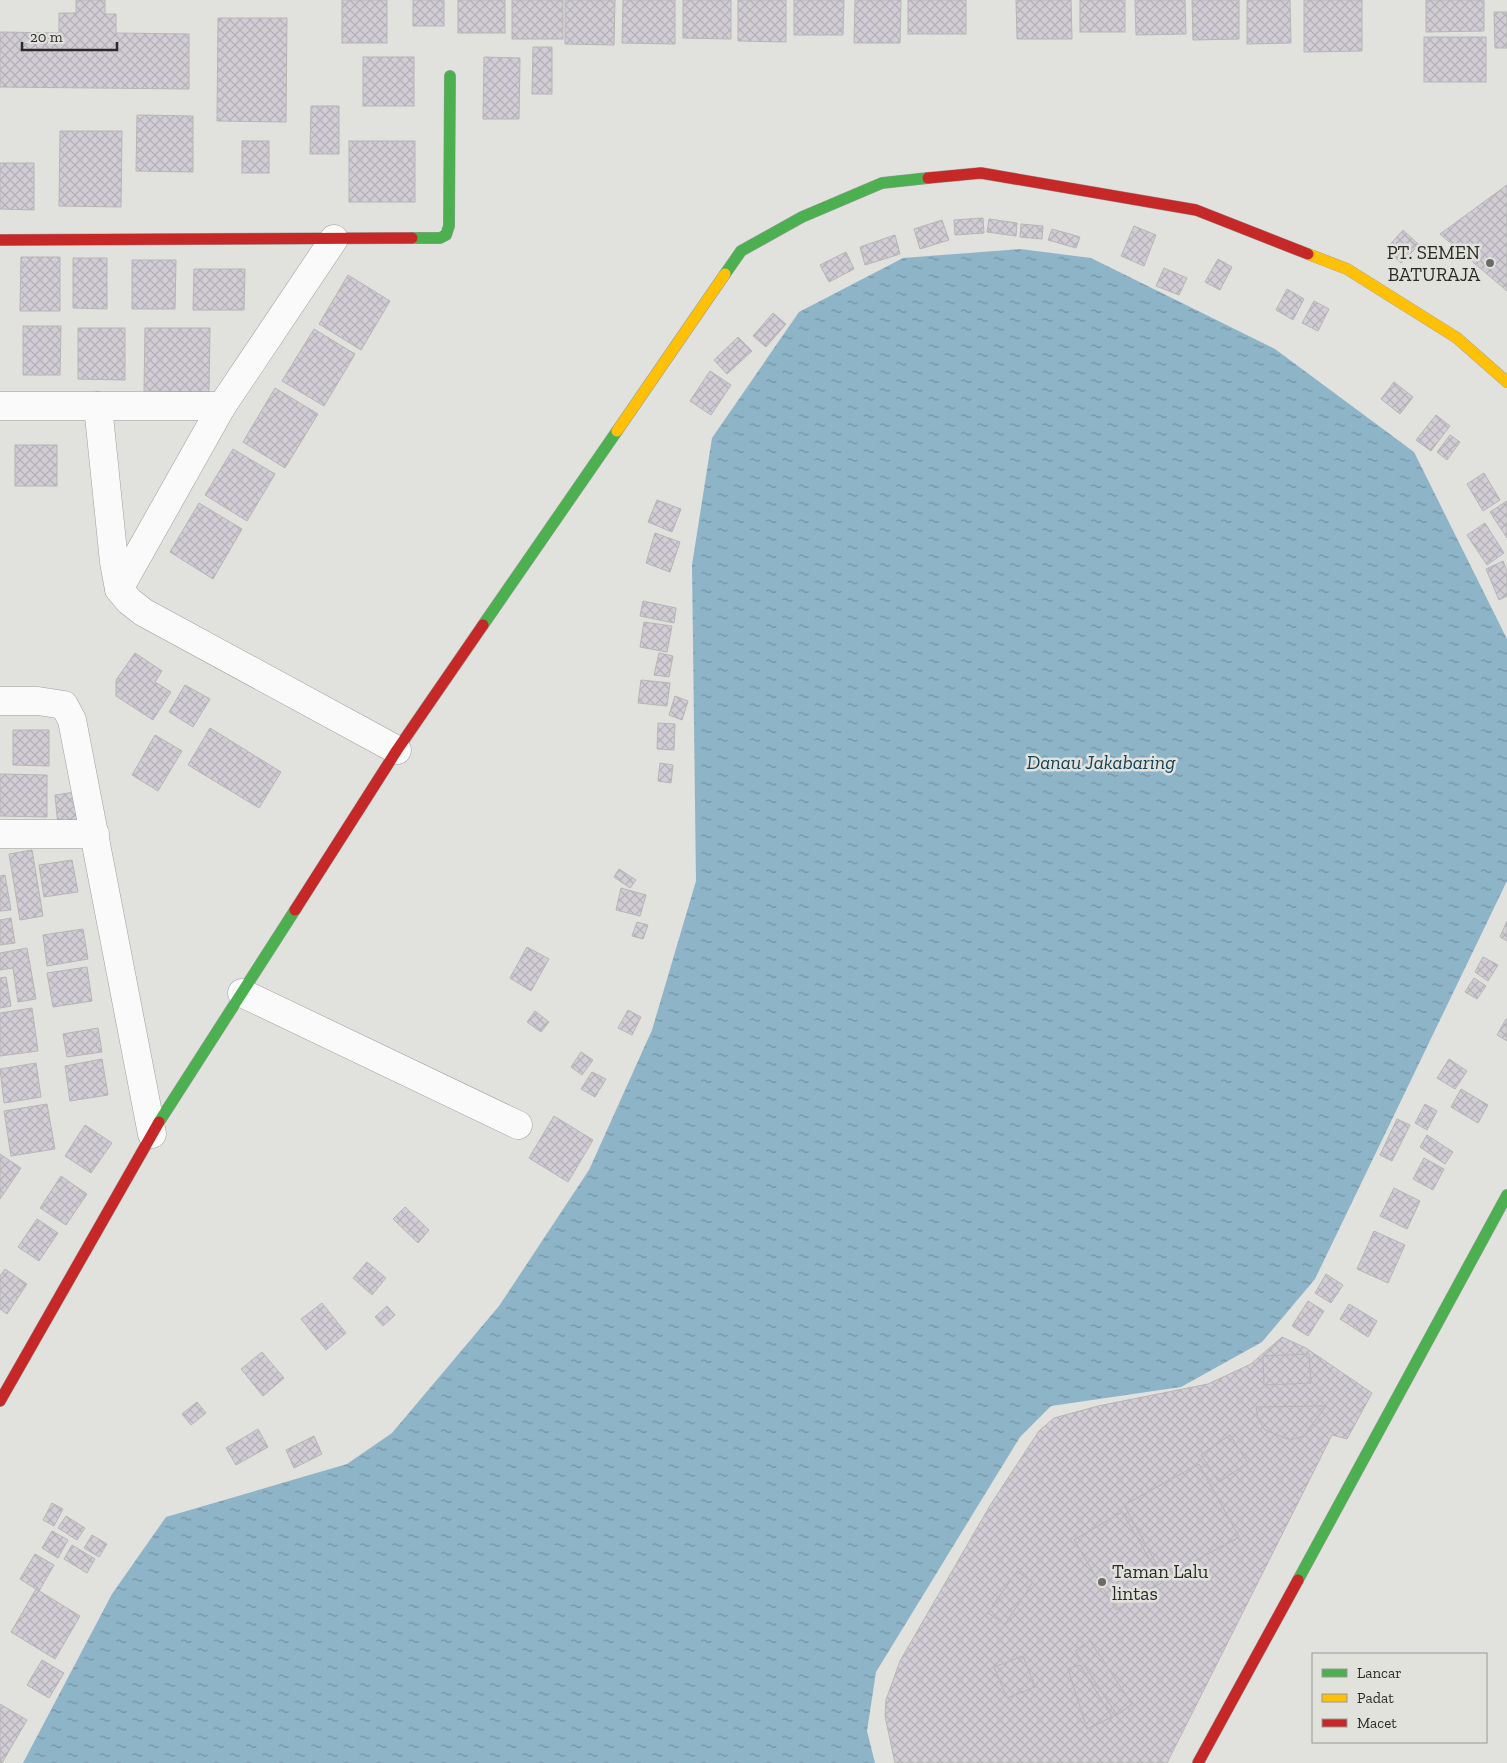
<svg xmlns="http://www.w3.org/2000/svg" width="1507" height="1763" viewBox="0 0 1507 1763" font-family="'Zilla Slab',serif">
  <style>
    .water { fill: url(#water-ripples) }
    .building { fill: url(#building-cross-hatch); stroke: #b6b6b5 }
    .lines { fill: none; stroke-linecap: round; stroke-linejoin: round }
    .street-casing { stroke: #9f9f9d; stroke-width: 29 }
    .fast-casing { stroke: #9f9f9d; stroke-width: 12 }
    .slow-casing { stroke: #9f9f9d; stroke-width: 12 }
    .jam-casing { stroke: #9f9f9d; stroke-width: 12 }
    .street { stroke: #fafafa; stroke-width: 28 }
    .fast { stroke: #4caf50; stroke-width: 11 }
    .slow { stroke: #ffc107; stroke-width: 11 }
    .jam { stroke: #c62828; stroke-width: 11 }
    .poi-dot { fill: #6a6a68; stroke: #e2e2dd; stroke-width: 2 }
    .labels { text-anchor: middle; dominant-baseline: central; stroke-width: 5; stroke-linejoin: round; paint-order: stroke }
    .poi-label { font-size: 19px; fill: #2a2a28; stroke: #e2e2dd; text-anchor: end }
    .water-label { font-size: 20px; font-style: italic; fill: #144258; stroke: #e2e2dd }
  </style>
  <defs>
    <pattern id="water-ripples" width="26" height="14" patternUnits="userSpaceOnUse" patternTransform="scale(1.25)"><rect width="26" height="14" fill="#8eb4c8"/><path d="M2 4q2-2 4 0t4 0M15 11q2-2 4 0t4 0" fill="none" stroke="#7493a2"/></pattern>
    <pattern id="building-cross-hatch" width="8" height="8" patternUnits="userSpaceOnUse" patternTransform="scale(1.25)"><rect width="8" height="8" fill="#d2cdd5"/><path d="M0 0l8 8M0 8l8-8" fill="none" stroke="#b4b0b7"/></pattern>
  </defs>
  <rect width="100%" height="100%" fill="#e1e1de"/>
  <polygon class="water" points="1020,249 1091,258 1275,349 1414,452 1507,639 1507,881 1315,1279 1262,1342 1181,1387 1051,1406 1020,1437 876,1672 867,1731 875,1763 23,1763 112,1594 166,1517 347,1464 392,1433 499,1306 589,1170 652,1030 696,881 692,565 712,438 799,312 903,258"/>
  <g class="building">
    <polygon points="76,0 105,0 105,14 116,14 116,33 189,34 189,89 0,87 0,32 59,33 59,13 76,13"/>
    <rect x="342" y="0" width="45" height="43"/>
    <rect x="413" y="0" width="31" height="26"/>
    <rect x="458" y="0" width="47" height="33"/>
    <rect x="512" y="0" width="51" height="39"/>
    <polygon points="565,0 615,0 614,45 565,44"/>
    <polygon points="623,0 675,0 675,44 622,43"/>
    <polygon points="683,0 731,0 731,39 683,38"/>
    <polygon points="738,0 786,0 786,42 738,41"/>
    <polygon points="794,0 844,0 843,35 794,35"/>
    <polygon points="855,0 901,0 900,43 854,43"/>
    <rect x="908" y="0" width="58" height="34"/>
    <polygon points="1016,0 1071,0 1072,39 1017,39"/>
    <rect x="1080" y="0" width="45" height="32"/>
    <polygon points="1135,0 1185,0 1186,34 1136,35"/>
    <polygon points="1192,0 1239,0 1239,39 1193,40"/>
    <polygon points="1247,0 1290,0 1291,43 1247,44"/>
    <polygon points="1304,0 1362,0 1362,51 1304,52"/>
    <polygon points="1426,0 1484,0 1484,31 1426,32"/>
    <polygon points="1494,12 1507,12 1507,48 1495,48"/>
    <polygon points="218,18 287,18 286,122 217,121"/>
    <rect x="1424" y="37" width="62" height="45"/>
    <polygon points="533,47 552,47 552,94 532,94"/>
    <rect x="363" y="57" width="51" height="49"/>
    <polygon points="484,57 520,58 519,119 483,119"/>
    <polygon points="311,106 339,106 339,154 310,154"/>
    <polygon points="137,115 193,116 193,172 136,171"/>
    <polygon points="60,131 122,131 121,207 59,206"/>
    <rect x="242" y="141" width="27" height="32"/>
    <rect x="349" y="141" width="66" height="61"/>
    <polygon points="0,163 34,163 34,210 0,209"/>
    <polygon points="1507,185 1507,291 1440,234"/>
    <polygon points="983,218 984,233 955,235 954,220"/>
    <polygon points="989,219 1017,223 1016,236 987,232"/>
    <polygon points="942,220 949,240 920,249 914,229"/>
    <polygon points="1021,224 1043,226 1042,239 1020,237"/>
    <polygon points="1134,226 1156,235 1144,266 1121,256"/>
    <polygon points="1052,229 1080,237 1076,248 1048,240"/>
    <polygon points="1403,230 1419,245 1401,263 1386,249"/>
    <polygon points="895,235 900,254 865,265 860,247"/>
    <polygon points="846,252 854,269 829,282 820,265"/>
    <polygon points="21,257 60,257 60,311 20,311"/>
    <polygon points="73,258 107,258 107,309 73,308"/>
    <polygon points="1218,259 1232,267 1220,290 1205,282"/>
    <polygon points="132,260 176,260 175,309 132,309"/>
    <polygon points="1164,268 1187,278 1179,295 1156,286"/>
    <polygon points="194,269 245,269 244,310 193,310"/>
    <polygon points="348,275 390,301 361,350 319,324"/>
    <polygon points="1287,289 1304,299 1293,320 1276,310"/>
    <polygon points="1314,301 1329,309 1318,331 1302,323"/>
    <polygon points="773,313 786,324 766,347 753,336"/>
    <polygon points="23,326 61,326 60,375 23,375"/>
    <polygon points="78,328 125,328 125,380 78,379"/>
    <polygon points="145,328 210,328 209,392 144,391"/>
    <polygon points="314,329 355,354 324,406 282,381"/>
    <polygon points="738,337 752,351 727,374 714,360"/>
    <polygon points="710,371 731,385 711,415 690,401"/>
    <polygon points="1394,382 1413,397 1400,414 1381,399"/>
    <polygon points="275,388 318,414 285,468 243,442"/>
    <polygon points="1436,415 1450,426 1431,451 1416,440"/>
    <polygon points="1450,435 1460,442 1447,460 1437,452"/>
    <rect x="15" y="445" width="42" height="41"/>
    <polygon points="233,449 275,474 247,521 205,495"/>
    <polygon points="1484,473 1500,500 1483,511 1467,484"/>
    <polygon points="657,500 681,509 672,532 648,522"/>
    <polygon points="1507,501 1507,538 1490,512"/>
    <polygon points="199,503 242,529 213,579 170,552"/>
    <polygon points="1485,523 1504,553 1487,565 1467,535"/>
    <polygon points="655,533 680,542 670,572 646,563"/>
    <polygon points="1503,561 1507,571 1507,596 1499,600 1486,569"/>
    <polygon points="643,601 676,608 674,623 640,616"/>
    <polygon points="644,622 672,626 667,652 640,647"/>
    <polygon points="135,653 162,671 155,682 171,692 153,720 116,696 116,680"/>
    <polygon points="659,653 673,656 669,677 654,675"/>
    <polygon points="641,680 670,683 667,706 638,703"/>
    <polygon points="185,685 210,699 193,727 169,712"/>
    <polygon points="675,696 688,701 682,720 669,715"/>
    <polygon points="658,723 675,724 674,750 657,749"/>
    <polygon points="210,728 281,772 259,808 188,765"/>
    <polygon points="13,730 49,730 49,766 13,765"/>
    <polygon points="155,735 182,751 158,791 132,775"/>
    <polygon points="660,763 673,765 671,783 658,781"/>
    <polygon points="0,774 47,775 47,817 0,816"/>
    <polygon points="75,792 79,824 58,826 55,795"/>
    <polygon points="32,850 43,916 20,920 9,854"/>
    <polygon points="72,860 78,892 44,897 39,865"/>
    <polygon points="619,869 636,880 630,888 614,877"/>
    <polygon points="5,875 11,910 0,911 0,876"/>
    <polygon points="621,888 646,895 640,916 616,910"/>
    <polygon points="11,918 15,943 0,945 0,920"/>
    <polygon points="1507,921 1507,941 1500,937"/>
    <polygon points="637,922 648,925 643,939 632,936"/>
    <polygon points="83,929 88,959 47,966 43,935"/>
    <polygon points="527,947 549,959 531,991 510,978"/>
    <polygon points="27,948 36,999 18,1002 13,968 0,970 0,953"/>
    <polygon points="1483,957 1498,965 1488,981 1475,972"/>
    <polygon points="87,967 92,1001 53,1007 47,973"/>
    <polygon points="6,977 11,1006 0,1008 0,978"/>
    <polygon points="1474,978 1486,986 1477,999 1465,992"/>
    <polygon points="32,1008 38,1051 0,1056 0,1013"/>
    <polygon points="628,1010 641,1017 632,1035 618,1028"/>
    <polygon points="535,1011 549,1022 541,1032 527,1022"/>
    <polygon points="1506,1019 1507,1019 1507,1041 1497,1035"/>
    <polygon points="98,1028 102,1052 67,1057 63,1034"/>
    <polygon points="581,1052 593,1060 582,1075 571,1067"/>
    <polygon points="102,1059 108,1095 70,1101 65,1066"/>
    <polygon points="1449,1059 1467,1071 1455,1089 1437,1078"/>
    <polygon points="36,1063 41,1097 4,1103 0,1069"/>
    <polygon points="592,1072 606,1079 595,1097 581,1089"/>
    <polygon points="1461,1089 1488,1105 1478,1123 1451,1107"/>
    <polygon points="47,1104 55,1149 11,1156 4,1111"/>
    <polygon points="1425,1104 1437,1111 1427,1130 1415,1123"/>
    <polygon points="554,1116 593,1140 568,1182 529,1158"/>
    <polygon points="1397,1119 1410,1125 1392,1161 1380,1155"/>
    <polygon points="85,1125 112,1143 91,1173 65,1156"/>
    <polygon points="1427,1135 1453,1152 1445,1164 1420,1147"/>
    <polygon points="0,1154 21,1168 0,1199"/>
    <polygon points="1424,1158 1444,1169 1433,1190 1413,1179"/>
    <polygon points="61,1176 87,1194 66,1225 40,1208"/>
    <polygon points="1394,1188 1420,1201 1407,1229 1380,1216"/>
    <polygon points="405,1207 429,1230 418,1243 393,1219"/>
    <polygon points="37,1219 58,1233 39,1261 18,1247"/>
    <polygon points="1374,1231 1405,1245 1388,1283 1357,1269"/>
    <polygon points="367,1262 386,1278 372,1295 353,1278"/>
    <polygon points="5,1269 27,1284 7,1314 0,1309 0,1276"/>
    <polygon points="1326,1274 1343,1285 1331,1303 1315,1293"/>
    <polygon points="1308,1301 1324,1311 1308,1336 1292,1326"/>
    <polygon points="322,1303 346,1333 326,1350 301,1319"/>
    <polygon points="1349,1304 1377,1321 1368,1337 1340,1319"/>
    <polygon points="387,1306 395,1315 383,1326 375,1317"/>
    <polygon points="1282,1337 1306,1348 1372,1393 1347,1439 1332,1435 1167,1763 895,1763 885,1716 886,1700 900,1661 991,1504 1039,1431 1054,1418 1098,1406 1208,1384 1251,1364"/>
    <polygon points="262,1352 284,1378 263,1396 241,1369"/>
    <polygon points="1309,1354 1311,1383 1264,1385 1263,1356"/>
    <polygon points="197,1402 206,1413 191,1425 182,1414"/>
    <polygon points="1326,1406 1304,1436 1290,1440 1265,1430 1258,1419 1256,1407"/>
    <polygon points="258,1429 268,1447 236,1465 226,1448"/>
    <polygon points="1230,1435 1248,1463 1219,1482 1201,1455"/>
    <polygon points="314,1436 322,1454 294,1468 286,1450"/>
    <polygon points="1199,1464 1239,1537 1164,1578 1124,1505"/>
    <polygon points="52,1503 63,1509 54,1526 43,1520"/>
    <polygon points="1122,1512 1163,1582 1116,1610 1074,1540"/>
    <polygon points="66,1516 85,1528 77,1540 58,1528"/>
    <polygon points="52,1531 68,1540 58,1558 42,1548"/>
    <polygon points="92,1535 107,1544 99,1557 84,1548"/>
    <polygon points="72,1545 95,1559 87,1573 64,1559"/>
    <polygon points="35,1554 54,1565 39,1591 20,1579"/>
    <polygon points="1017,1571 1033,1582 1005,1624 988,1613"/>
    <polygon points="36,1589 80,1616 55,1659 11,1632"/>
    <polygon points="1090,1641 1132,1704 1117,1715 1075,1651"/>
    <polygon points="1023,1656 1035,1687 1007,1698 994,1667"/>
    <polygon points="42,1660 64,1673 49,1698 27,1685"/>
    <polygon points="1080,1665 1112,1717 1087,1729 1068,1669"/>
    <polygon points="0,1704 27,1720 2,1763 0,1763"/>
  </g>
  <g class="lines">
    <defs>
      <g id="street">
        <polyline points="0,406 222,406"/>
        <polyline points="98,406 114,562 119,589 129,601 143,612 397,750"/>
        <polyline points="119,589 222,406 334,239"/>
        <polyline points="0,701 38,701 64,705 72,720 152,1134"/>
        <polyline points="0,834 95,834"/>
        <polyline points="242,993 518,1125"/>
      </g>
      <g id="fast">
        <polyline points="412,238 440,238 446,235 449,226 450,76"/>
        <polyline points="725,274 741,251 802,217 882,183 928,178"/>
        <polyline points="483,625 617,431"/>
        <polyline points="159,1122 295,910"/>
        <polyline points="1298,1580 1507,1195"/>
      </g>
      <g id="slow">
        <polyline points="1308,254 1347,269 1457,338 1507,382"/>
        <polyline points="617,431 725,274"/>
      </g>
      <g id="jam">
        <polyline points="928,178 981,173 1196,210 1308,254"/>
        <polyline points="0,240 412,238"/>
        <polyline points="295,910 397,750 483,625"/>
        <polyline points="0,1401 159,1122"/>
        <polyline points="1198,1763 1298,1580"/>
      </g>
    </defs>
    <use href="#street" class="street-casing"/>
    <use href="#fast" class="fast-casing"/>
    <use href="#slow" class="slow-casing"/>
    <use href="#jam" class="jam-casing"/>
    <use href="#street" class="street"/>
    <use href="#fast" class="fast"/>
    <use href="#slow" class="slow"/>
    <use href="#jam" class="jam"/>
  </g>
  <g class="poi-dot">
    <circle cx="1490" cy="263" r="5"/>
    <circle cx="1102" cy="1582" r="5"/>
  </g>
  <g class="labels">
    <g class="poi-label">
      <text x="1480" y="252">PT. SEMEN<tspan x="1480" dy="22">BATURAJA</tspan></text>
      <text x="1112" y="1571" text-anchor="start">Taman Lalu<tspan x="1112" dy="22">lintas</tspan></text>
    </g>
    <g class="water-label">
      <text x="1101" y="762">Danau Jakabaring</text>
    </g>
  </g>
  <rect x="1312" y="1653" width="175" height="90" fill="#e2e2dd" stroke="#989895"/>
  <rect x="1322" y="1669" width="25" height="8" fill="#4caf50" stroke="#989895"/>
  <text x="1357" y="1678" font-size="15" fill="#2a2a28">Lancar</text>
  <rect x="1322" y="1694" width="25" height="8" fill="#ffc107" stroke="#989895"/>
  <text x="1357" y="1703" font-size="15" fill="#2a2a28">Padat</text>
  <rect x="1322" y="1719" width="25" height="8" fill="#c62828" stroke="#989895"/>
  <text x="1357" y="1728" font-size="15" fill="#2a2a28">Macet</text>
  <path d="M22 42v8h95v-8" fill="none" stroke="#2a2a28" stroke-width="2.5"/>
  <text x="30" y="42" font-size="15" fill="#2a2a28" stroke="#e2e2dd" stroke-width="4" paint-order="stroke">20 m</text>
</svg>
